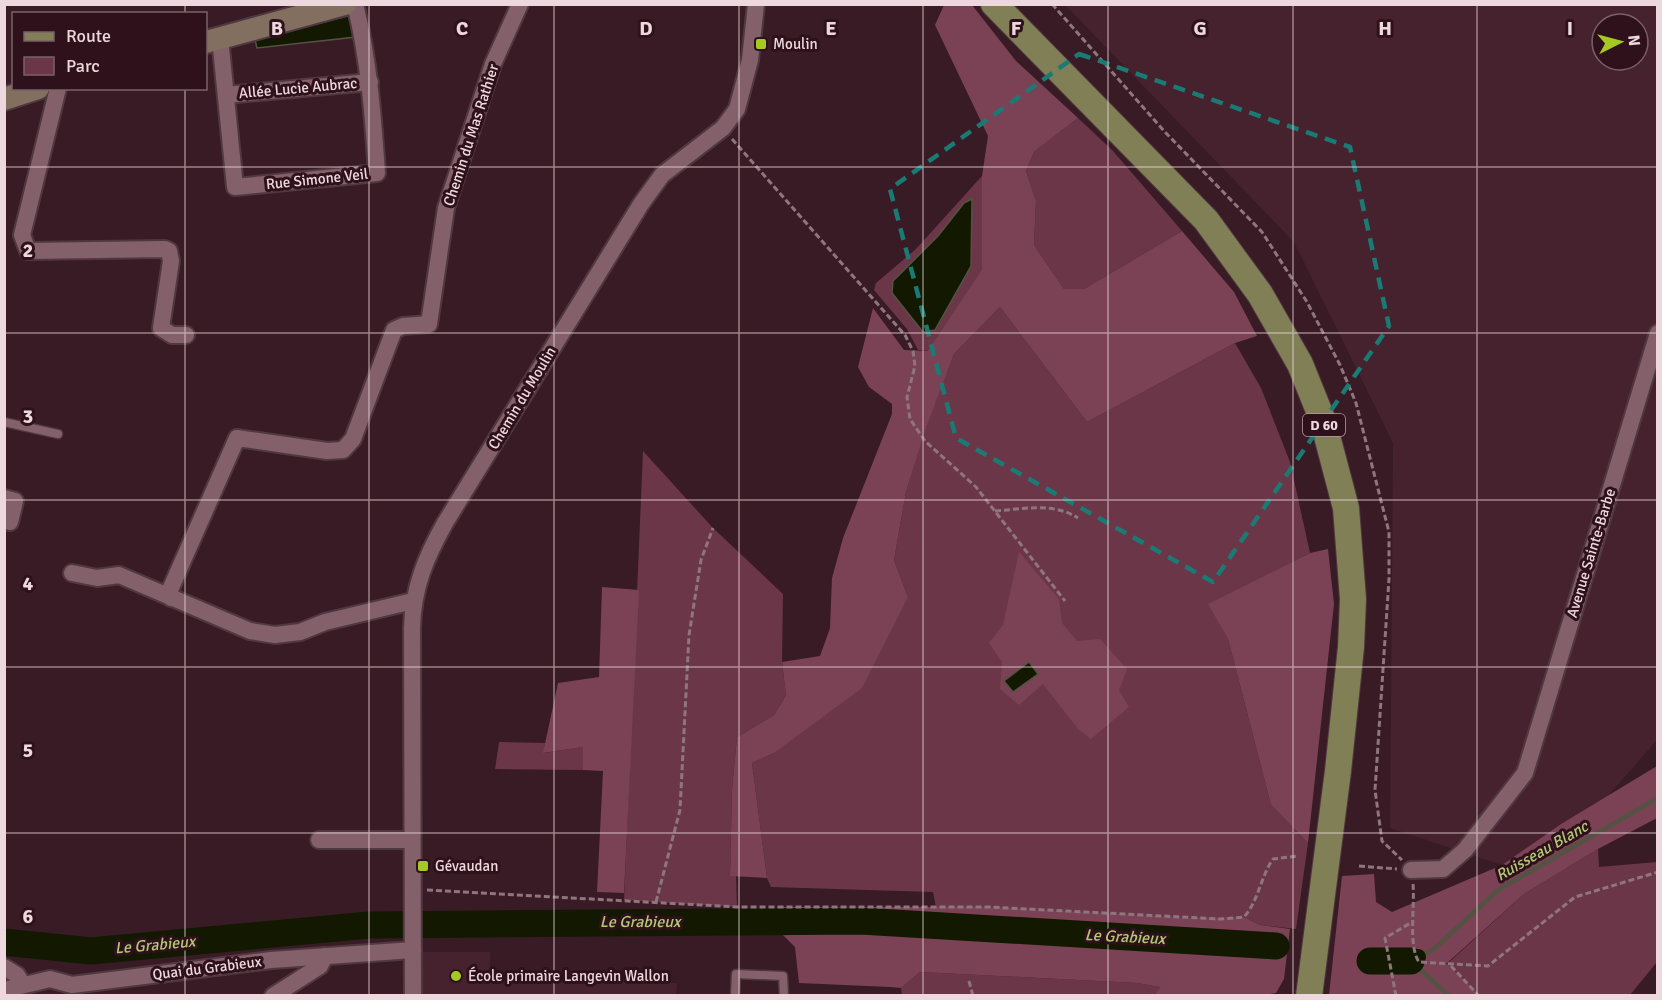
<svg xmlns="http://www.w3.org/2000/svg" width="1662" height="1000" viewBox="0 0 1662 1000" font-family="Signika,sans-serif">
  <style>
    .built { fill: #46212e; fill-rule: evenodd }
    .green { fill: #6c3649 }
    .forest { fill: #7b4255 }
    .water { fill: #121900; stroke: #545243; stroke-width: 1.5 }
    .lines { fill: none; stroke-linecap: round; stroke-linejoin: round }
    .stream { stroke: #545243; stroke-width: 4.5 }
    .canal { stroke: #121900; stroke-width: 16 }
    .river { stroke: #121900; stroke-width: 27 }
    .service-casing { stroke: #503840; stroke-width: 11 }
    .minor-casing { stroke: #503840; stroke-width: 20 }
    .secondary-casing { stroke: #503840; stroke-width: 26 }
    .primary-casing { stroke: #503840; stroke-width: 28 }
    .path { stroke: #8f757e; stroke-width: 3; stroke-dasharray: 6 3; stroke-linecap: butt }
    .service { stroke: #84606b; stroke-width: 8 }
    .minor { stroke: #84606b; stroke-width: 16 }
    .secondary { stroke: #826f60; stroke-width: 22 }
    .primary { stroke: #817f55; stroke-width: 26 }
    .marked { fill: none; stroke: #1a7b74; stroke-width: 4.5; stroke-dasharray: 12 8; stroke-linejoin: round }
    .grid { fill: none; stroke: #edd8de; stroke-width: 1.5; stroke-opacity: 0.55 }
    .poi-dot { fill: #a5c823; stroke: #2e111b; stroke-width: 2 }
    .labels { text-anchor: middle; dominant-baseline: central; stroke-width: 6; stroke-linejoin: round; paint-order: stroke }
    .shield { fill: #2e111b; stroke: #b49ca4; stroke-width: 1.5 }
    .shield-label { font-size: 14px; font-weight: bold; fill: #edd8de }
    .poi-label { font-size: 15px; fill: #edd8de; stroke: #2e111b; text-anchor: start }
    .street-label { font-size: 15px; fill: #edd8de; stroke: #2e111b }
    .water-label { font-size: 16px; font-style: italic; fill: #b2ca76; stroke: #2e111b }
    .grid-label { font-size: 20px; text-anchor: middle; font-weight: bold; fill: #edd8de; stroke: #2e111b; stroke-width: 6; stroke-linejoin: round; paint-order: stroke }
  </style>
  <rect width="100%" height="100%" fill="#381b25"/>
  <g class="built">
    <path d="M1065 5H1657V740L1608 796 1561 824 1502 865 1390 828 1393 443 1294 242ZM1602 24H1638V60H1602Z"/>
    <polygon points="423,952 490,952 490,979 566,980 566,972 616,973 616,981 677,983 676,995 423,995"/>
  </g>
  <g class="green">
    <polygon points="1078,118 1113,151 1182,231 1084,289 1064,289 1034,245 1036,201 1026,171 1034,152"/>
    <polygon points="982,176 982,269 929,351 918,350 907,329 874,290 876,283 916,249"/>
    <polygon points="1000,307 1087,422 1235,343 1261,388 1290,462 1310,553 1209,604 1228,639 1271,805 1308,843 1296,929 1260,925 1244,917 1220,919 936,907 933,892 771,887 767,878 752,763 774,753 908,597 894,560 906,492 930,414 954,354"/>
    <polygon points="643,451 713,528 783,594 782,662 786,695 774,715 737,737 732,789 730,875 736,876 737,907 624,900"/>
    <polygon points="499,742 545,743 544,753 583,747 583,770 495,769"/>
    <polygon points="1598,849 1599,867 1657,862 1657,962 1630,995 1481,995 1446,965 1524,894"/>
    <polygon points="920,972 1137,983 1160,987 1155,996 902,996 901,988"/>
  </g>
  <g class="forest">
    <polygon points="944,5 972,5 1016,61 1078,118 1034,152 1026,171 1036,201 1034,245 1064,289 1084,289 1182,231 1234,292 1257,336 1235,343 1087,422 1000,307 954,354 927,425 906,492 894,560 908,597 862,688 774,753 752,763 767,878 730,876 732,789 737,737 774,715 786,695 782,662 820,656 830,628 832,578 843,538 892,414 892,404 869,387 858,367 873,308 904,350 928,351 982,269 982,176 988,136 935,25"/>
    <polygon points="1328,549 1334,604 1308,843 1271,805 1228,639 1208,604 1310,553"/>
    <polygon points="1019,552 1059,599 1062,623 1077,641 1100,639 1127,669 1119,690 1129,707 1091,739 1078,729 1043,684 1019,705 1000,689 1002,662 989,643 1003,625"/>
    <polygon points="602,587 639,590 624,893 597,892 603,771 583,770 583,747 543,753 558,683 599,677"/>
    <polygon points="1657,766 1657,818 1598,849 1524,894 1446,964 1481,995 1329,995 1342,876 1374,874 1376,902 1392,912 1502,865 1561,824"/>
    <polygon points="777,907 989,907 1193,918 1244,917 1260,925 1290,929 1284,979 1276,993 1257,996 1155,995 1160,987 1137,983 920,972 901,988 890,987 799,983 795,947 780,932"/>
  </g>
  <g class="water">
    <polygon points="351,15 356,37 257,48 255,40"/>
    <polygon points="972,199 971,266 935,330 923,332 892,293 893,281 938,236 964,203"/>
    <polygon points="1029,662 1038,674 1013,692 1004,681"/>
  </g>
  <g class="lines">
    <g class="stream">
      <polyline points="1418,957 1434,949 1498,890 1658,798"/>
      <polyline points="1411,961 1449,996"/>
    </g>
    <polyline class="canal" points="1411,961 1418,957"/>
    <g class="river">
      <polyline points="4,942 91,951 369,925 861,921 1276,946"/>
      <polyline points="1370,961 1411,961"/>
    </g>
    <defs>
      <g id="service">
        <polyline points="4,422 58,434"/>
        <polyline points="735,996 736,974 783,976 784,996"/>
      </g>
      <g id="minor">
        <path d="M220 38 235 187 377 173C373 116 369 60 355 4"/>
        <polyline points="58,88 22,235 28,251 165,249 169,251 171,261 161,328 172,335 186,335"/>
        <polyline points="226,95 370,82"/>
        <polyline points="4,498 15,501 10,522 4,520"/>
        <polyline points="72,573 97,578 119,575 250,631 275,635 300,632 325,622 413,601"/>
        <polyline points="171,598 170,590 237,438 327,451 343,450 353,439 394,330 403,326 429,324 446,208 493,64 520,4"/>
        <polyline points="319,840 412,840"/>
        <polyline points="1411,870 1443,869 1465,850 1525,773 1658,333"/>
        <polyline points="4,967 17,975 23,985"/>
        <polyline points="4,990 50,979 72,985 271,960 413,950"/>
        <polyline points="273,996 320,966 325,956"/>
        <path d="M413 996 412 628C413 587 426 557 445 523L641 204 662 175 723 128 737 109 750 60 756 4"/>
      </g>
      <g id="secondary">
        <polyline points="206,42 345,4"/>
        <polyline points="4,99 38,88"/>
      </g>
      <polyline id="primary" points="994,4 1206,220 1260,294 1300,364 1323,421 1346,508 1353,599 1351,647 1338,771 1309,996"/>
    </defs>
    <use href="#service" class="service-casing"/>
    <use href="#minor" class="minor-casing"/>
    <use href="#secondary" class="secondary-casing"/>
    <use href="#primary" class="primary-casing"/>
    <g class="path">
      <polyline points="1052,4 1165,132 1262,232 1307,302 1340,365 1356,403 1389,532 1389,579 1375,790 1382,841 1402,860"/>
      <polyline points="732,139 905,335 913,351 915,366 907,397 910,419 925,441 976,487 1065,601"/>
      <path d="M995 511C1024 509 1053 502 1078 518"/>
      <polyline points="1359,866 1397,869"/>
      <path d="M1413 884C1415 906 1408 946 1419 962L1488 966 1575 897 1658 872"/>
      <path d="M427 890 737 907H989L1220 919 1244 917C1259 900 1260 878 1273 859L1298 856"/>
      <polyline points="656,902 680,810 689,635 701,560 713,528"/>
      <polyline points="1451,966 1479,996"/>
      <polyline points="969,981 973,996"/>
      <polyline points="1396,996 1385,938 1414,921"/>
    </g>
    <use href="#service" class="service"/>
    <use href="#minor" class="minor"/>
    <use href="#secondary" class="secondary"/>
    <use href="#primary" class="primary"/>
  </g>
  <path class="marked" d="M1079 54 1350 147 1389 326 1213 582 956 438 890 189Z"/>
  <path class="grid" d="M185 4V14M369 4V996M554 4V996M739 4V996M923 4V996M1108 4V996M1293 4V996M1477 4V996M185 88V996M4 167H1658M4 333H1658M4 500H1658M4 667H1658M4 833H1658"/>
  <g class="poi-dot">
    <rect x="755" y="38" width="12" height="12" rx="3"/>
    <rect x="417" y="860" width="12" height="12" rx="3"/>
    <circle cx="456" cy="976" r="6"/>
  </g>
  <g class="labels">
    <rect class="shield" x="1303" y="414" width="42" height="22" rx="4.5"/>
    <g class="shield-label">
      <text x="1324" y="425">D 60</text>
    </g>
    <g class="poi-label">
      <text x="773" y="44">Moulin</text>
      <text x="435" y="866">Gévaudan</text>
      <text x="468" y="976">École primaire Langevin Wallon</text>
    </g>
    <g class="street-label">
      <text transform="translate(298 88) rotate(-5)">Allée Lucie Aubrac</text>
      <text transform="translate(471 135) rotate(-72)">Chemin du Mas Rathier</text>
      <text transform="translate(317 179) rotate(-6)">Rue Simone Veil</text>
      <text transform="translate(522 398) rotate(-59)">Chemin du Moulin</text>
      <text transform="translate(1591 553) rotate(-73)">Avenue Sainte-Barbe</text>
      <text transform="translate(207 968) rotate(-7)">Quai du Grabieux</text>
    </g>
    <g class="water-label">
      <text transform="translate(1542 851) rotate(-30)">Ruisseau Blanc</text>
      <text x="640" y="922">Le Grabieux</text>
      <text transform="translate(1125 937) rotate(3)">Le Grabieux</text>
      <text transform="translate(155 945) rotate(-5)">Le Grabieux</text>
    </g>
  </g>
  <g class="grid-label">
    <text x="277" y="35">B</text>
    <text x="462" y="35">C</text>
    <text x="646" y="35">D</text>
    <text x="831" y="35">E</text>
    <text x="1016" y="35">F</text>
    <text x="1200" y="35">G</text>
    <text x="1385" y="35">H</text>
    <text x="1570" y="35">I</text>
    <text x="28" y="257">2</text>
    <text x="28" y="423">3</text>
    <text x="28" y="590">4</text>
    <text x="28" y="757">5</text>
    <text x="28" y="923">6</text>
  </g>
  <rect width="1662" height="1000" fill="none" stroke="#edd8de" stroke-width="12"/>
  <rect x="12" y="12" width="195" height="78" fill="#2e111b" stroke="#7a6169" stroke-width="1.5"/>
  <rect x="24" y="32" width="30" height="9" fill="#817f55" stroke="#7a6169" stroke-width="1.5"/>
  <text x="66" y="42" font-size="18" fill="#edd8de">Route</text>
  <rect x="24" y="57" width="30" height="18" fill="#6c3649" stroke="#7a6169" stroke-width="1.5"/>
  <text x="66" y="72" font-size="18" fill="#edd8de">Parc</text>
  <g transform="translate(1620 42) rotate(84)"><circle r="28" fill="#2e111b" stroke="#7a6169" stroke-width="1.5"/>
  <path d="M0-4.5L10 22L0 15L-10 22Z" fill="#a5c823"/>
  <text y="-9" font-size="16" font-weight="bold" text-anchor="middle" fill="#edd8de">N</text>
  </g>
</svg>
